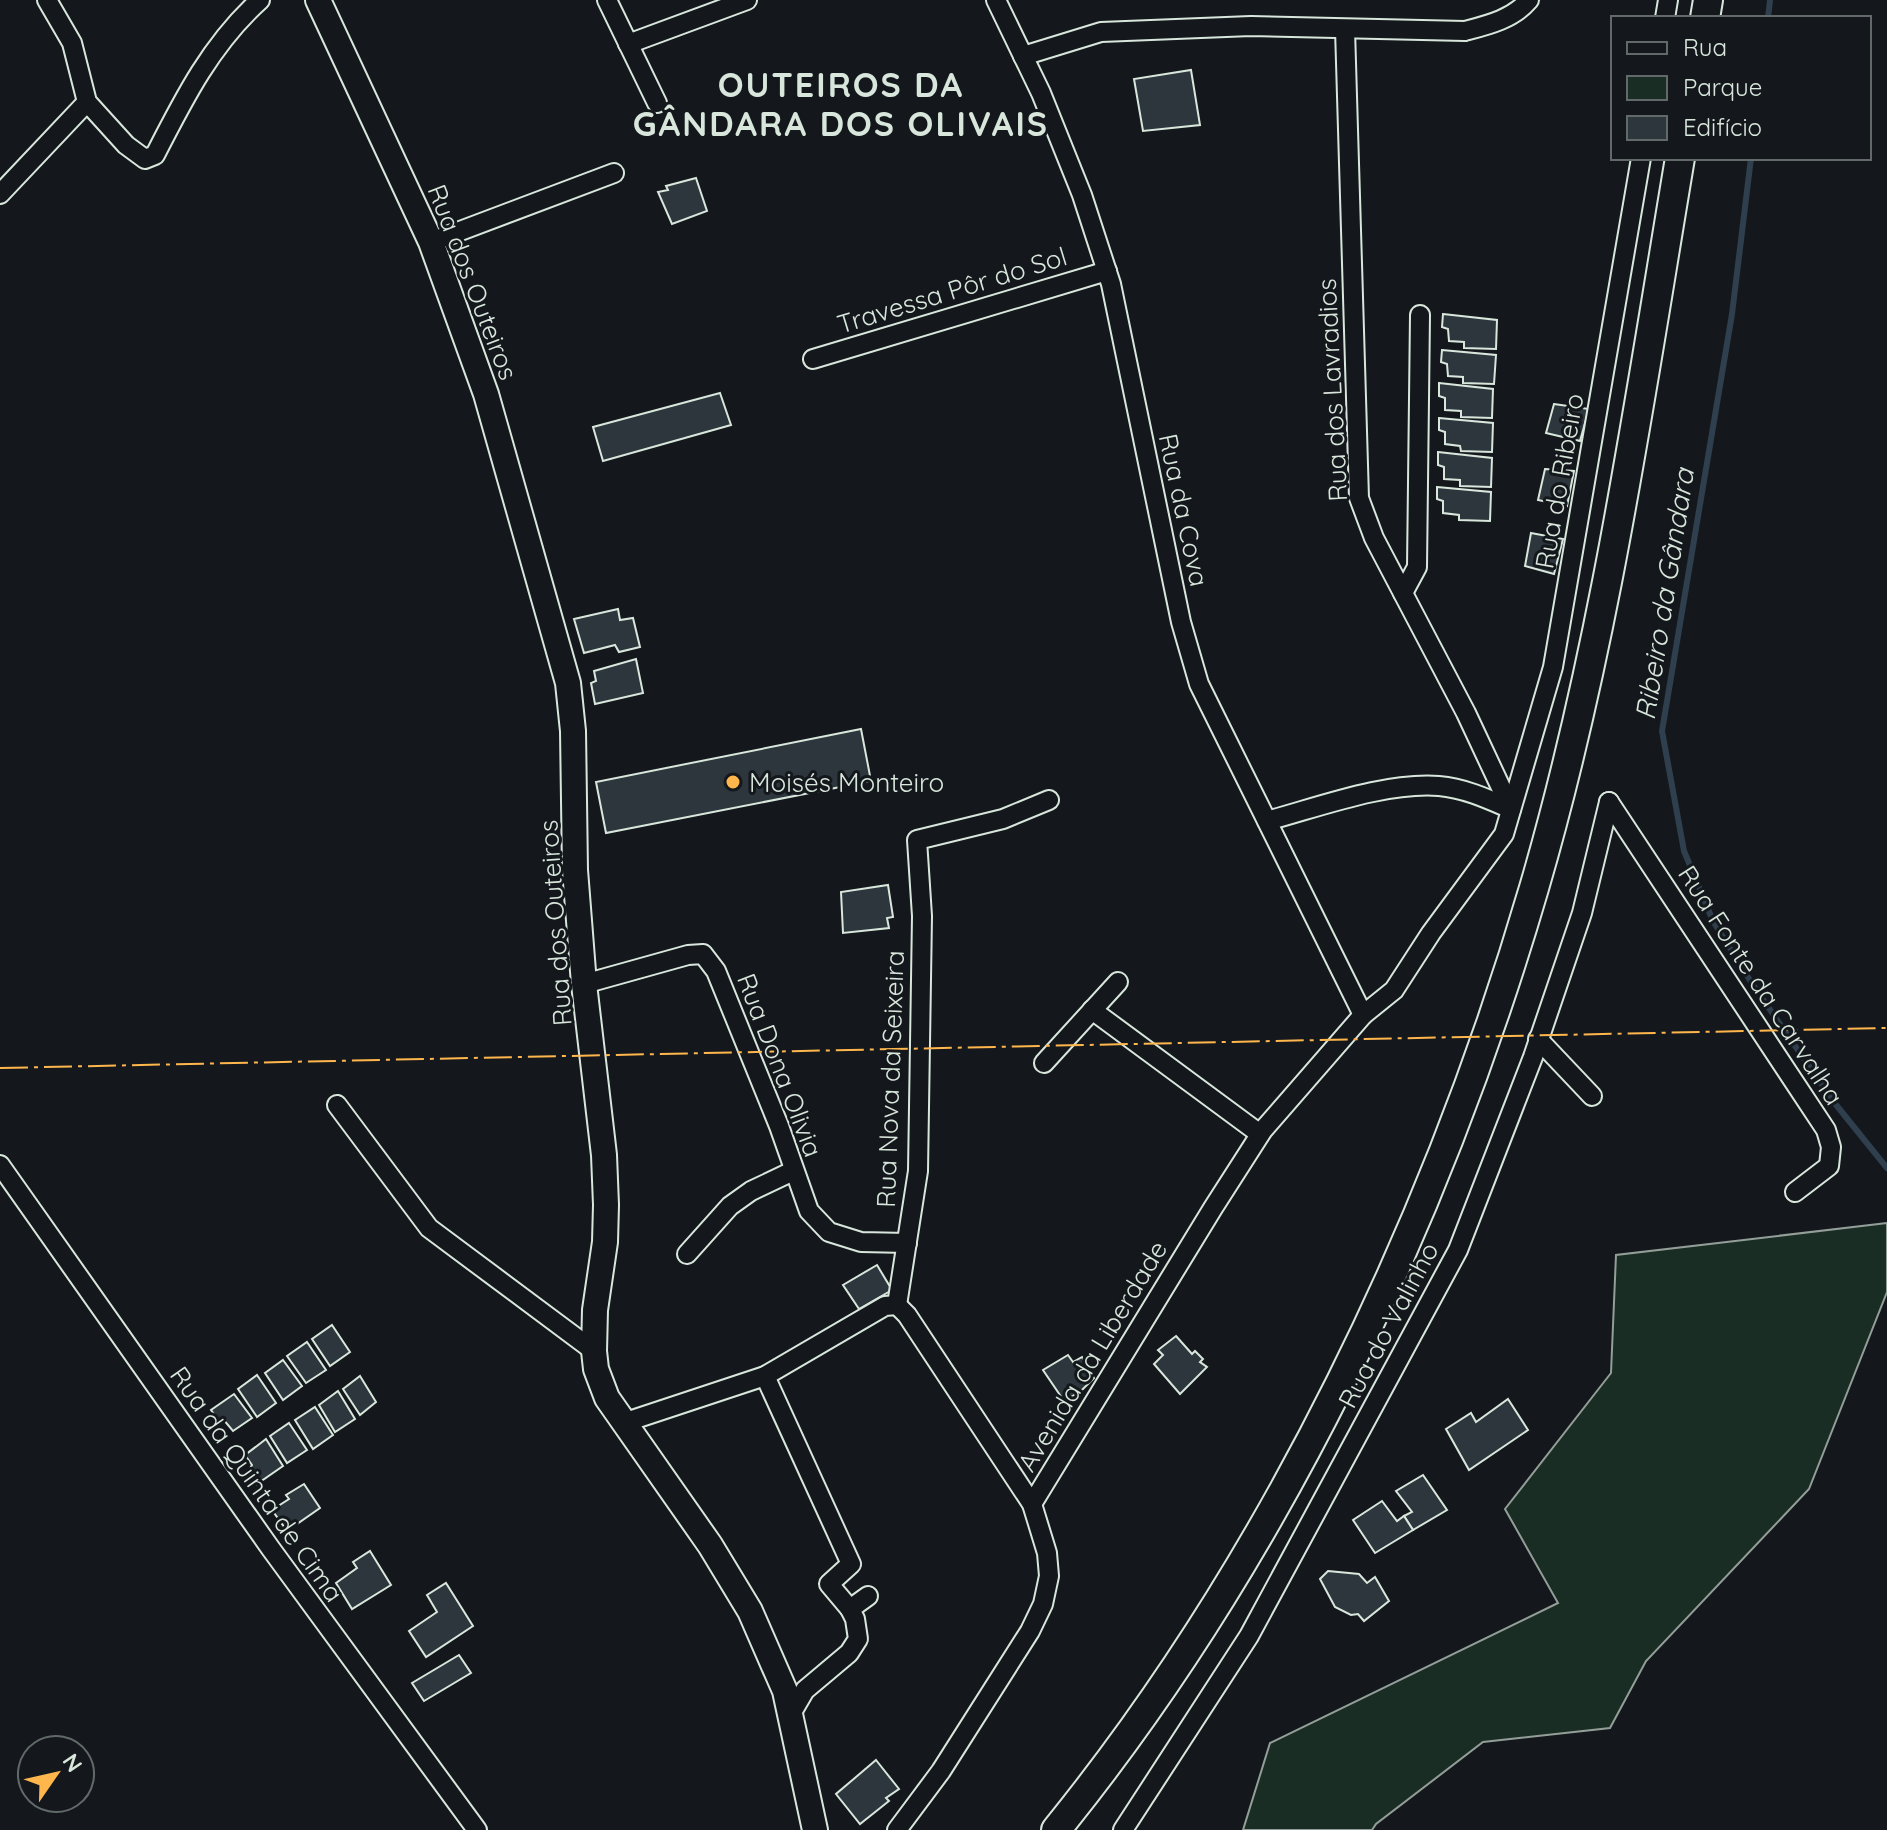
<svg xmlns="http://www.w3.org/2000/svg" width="1887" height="1830" viewBox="0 0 1887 1830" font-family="Quicksand,sans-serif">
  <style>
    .green { fill: #1a2d24; stroke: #939e99; stroke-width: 2 }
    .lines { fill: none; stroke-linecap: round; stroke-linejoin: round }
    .stream { stroke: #2f3f4d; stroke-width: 6 }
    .building { fill: #2c363c; stroke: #d8e6dc; stroke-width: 2 }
    .street-casing { stroke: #d8e6dc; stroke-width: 22 }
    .secondary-casing { stroke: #d8e6dc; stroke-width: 28 }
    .primary-casing { stroke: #d8e6dc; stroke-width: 32 }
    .street { stroke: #14181c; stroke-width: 18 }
    .secondary { stroke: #14181c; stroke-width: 24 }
    .primary { stroke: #14181c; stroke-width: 28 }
    .power { stroke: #ffb74d; stroke-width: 2; stroke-dasharray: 28 6 4 6; stroke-linecap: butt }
    .poi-dot { fill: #ffb74d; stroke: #14181c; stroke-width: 3 }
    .labels { text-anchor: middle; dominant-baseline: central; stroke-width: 6; stroke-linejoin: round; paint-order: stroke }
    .street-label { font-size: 26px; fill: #d8e6dc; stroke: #14181c }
    .poi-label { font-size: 26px; fill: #d8e6dc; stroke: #14181c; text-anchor: start }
    .water-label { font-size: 28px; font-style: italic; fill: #d8e6dc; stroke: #14181c }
    .district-label { font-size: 34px; font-weight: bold; letter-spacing: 2px; fill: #d8e6dc; stroke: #14181c }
  </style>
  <rect width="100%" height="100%" fill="#14181c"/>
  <polygon class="green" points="1887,1223 1887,1292 1809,1489 1646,1661 1610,1728 1483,1742 1376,1824 1372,1830 1243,1830 1270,1743 1558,1603 1505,1509 1611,1373 1616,1255"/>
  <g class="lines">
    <g class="stream">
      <polyline points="1768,18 1770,0"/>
      <polyline points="1751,158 1732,314 1662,731 1684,851 1713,921 1753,985 1833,1101 1887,1168"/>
    </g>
  </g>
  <g class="building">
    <polygon points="1191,70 1200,125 1143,131 1134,79"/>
    <polygon points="696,178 707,211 672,224 658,192 668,190 666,186"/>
    <polygon points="1443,314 1497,320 1496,349 1464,348 1464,342 1449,341 1448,329 1442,327"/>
    <polygon points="1442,350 1496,355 1494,384 1463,383 1463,377 1448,376 1447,364 1441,362"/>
    <polygon points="1439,383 1493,389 1492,418 1461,417 1461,411 1445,410 1445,398 1439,396"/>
    <polygon points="720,393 731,425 603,461 593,427"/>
    <polygon points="1554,404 1589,409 1580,441 1546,433"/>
    <polygon points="1439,418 1493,423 1492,452 1461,451 1460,446 1445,444 1445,432 1439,430"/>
    <polygon points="1438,452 1492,458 1491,487 1460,486 1460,480 1444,479 1444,467 1438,465"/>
    <polygon points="1545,469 1574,471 1567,506 1538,500"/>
    <polygon points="1437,487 1491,492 1490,521 1459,520 1459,515 1443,513 1443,501 1437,499"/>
    <polygon points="1531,533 1563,539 1554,574 1525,566"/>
    <polygon points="618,609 620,620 633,618 640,647 619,652 615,645 584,653 574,619"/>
    <polygon points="636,659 643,693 595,704 591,683 596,681 594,671"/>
    <polygon points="861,729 871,781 606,833 596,782"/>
    <polygon points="888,885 893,917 887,918 889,928 843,933 841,892"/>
    <polygon points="877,1265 892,1290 859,1309 843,1285"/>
    <polygon points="332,1325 350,1352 330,1366 312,1339"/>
    <polygon points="1176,1336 1192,1354 1195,1351 1203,1359 1200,1362 1207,1367 1180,1394 1154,1364 1163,1355 1158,1350"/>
    <polygon points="307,1342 326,1370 306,1383 287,1356"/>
    <polygon points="1068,1355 1073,1362 1082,1357 1094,1378 1081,1391 1064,1401 1043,1370"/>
    <polygon points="283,1360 302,1386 283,1400 265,1373"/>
    <polygon points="257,1375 276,1403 257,1417 238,1389"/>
    <polygon points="360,1376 376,1402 360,1415 343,1389"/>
    <polygon points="338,1391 355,1419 335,1432 319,1405"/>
    <polygon points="234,1394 252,1418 233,1431 223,1419 219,1421 211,1410"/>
    <polygon points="1508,1399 1528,1430 1469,1470 1446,1429 1471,1413 1476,1422"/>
    <polygon points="315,1407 333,1435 313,1449 295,1420"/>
    <polygon points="289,1423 307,1450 287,1463 270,1436"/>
    <polygon points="266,1439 283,1466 257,1484 249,1470 252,1465 245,1455"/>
    <polygon points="1423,1475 1447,1510 1413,1530 1404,1516 1412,1512 1396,1491"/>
    <polygon points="304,1484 320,1508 287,1531 272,1510 289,1499 286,1495"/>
    <polygon points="1382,1501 1397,1521 1404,1516 1413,1530 1375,1553 1353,1520"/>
    <polygon points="370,1551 391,1585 352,1609 336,1583 357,1568 353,1562"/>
    <polygon points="1328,1571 1359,1574 1367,1583 1375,1577 1389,1601 1364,1621 1358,1614 1351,1615 1335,1607 1320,1579"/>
    <polygon points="446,1583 473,1626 426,1657 409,1631 437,1612 427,1595"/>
    <polygon points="459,1655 471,1673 424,1701 412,1683"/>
    <polygon points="876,1760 899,1789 886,1798 889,1801 860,1824 836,1794"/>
  </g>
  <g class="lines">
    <defs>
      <g id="street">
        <path d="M47 0 72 43 87 102 126 145 145 159 155 155C184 98 212 43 260 0"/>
        <polyline points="607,0 657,103"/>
        <polyline points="996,0 1041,93 1082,195 1111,284 1181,622 1199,684 1363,1015"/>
        <polyline points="1665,18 1668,0"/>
        <polyline points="1345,29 1359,498 1374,538 1466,713 1511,809"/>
        <polyline points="628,44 747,0"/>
        <path d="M1023 56 1101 32 1251 26 1465 31C1488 25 1513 19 1529 0"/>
        <polyline points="0,194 87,102"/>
        <polyline points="431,242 614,173"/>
        <polyline points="813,359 1107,271"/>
        <polyline points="1403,593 1417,567 1420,315"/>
        <polyline points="1609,802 1826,1130 1831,1147 1829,1166 1795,1192"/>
        <path d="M1267 821C1319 807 1385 782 1439 786 1464 788 1488 799 1511 809"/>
        <polyline points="584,984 688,955 703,954 716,971 779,1126 809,1211 829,1232 861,1242 907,1243"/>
        <polyline points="1092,1010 1260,1134"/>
        <polyline points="1538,1039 1592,1096"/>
        <polyline points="1044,1063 1118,982"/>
        <polyline points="337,1105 429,1228 594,1351"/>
        <polyline points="0,1165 271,1549 477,1830"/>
        <polyline points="687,1254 730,1206 751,1191 793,1171"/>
        <polyline points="897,1305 918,1171 922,916 917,840 1003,819 1049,800"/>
        <polyline points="765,1376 851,1564 829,1584 850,1609"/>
        <polyline points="623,1423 765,1376 885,1306 897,1305"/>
        <polyline points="1032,1504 1213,1208 1263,1130 1363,1015 1394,990 1431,933 1504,834 1553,667 1641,158"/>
        <polyline points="791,1714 805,1690 849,1653 858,1639 855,1619 850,1609 868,1596"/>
        <polyline points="897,1830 941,1771 1030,1631 1043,1604 1049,1576 1047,1553 1032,1504 907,1315 897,1305"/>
        <polyline points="1123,1830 1249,1636 1458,1250 1533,1057 1582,913 1609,802"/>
      </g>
      <polyline id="secondary" points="318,0 431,242 486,394 568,683 573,731 575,870 584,984 604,1155 606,1205 605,1242 595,1310 594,1351 596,1369 607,1398 710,1545 750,1611 785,1691 815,1830"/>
      <g id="primary">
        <polyline points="1705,18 1708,0"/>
        <path d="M1056 1830C1275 1560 1437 1220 1534 888 1604 649 1639 402 1680 158"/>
      </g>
    </defs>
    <use href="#street" class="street-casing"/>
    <use href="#secondary" class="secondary-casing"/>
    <use href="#primary" class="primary-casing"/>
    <use href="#street" class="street"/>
    <use href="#secondary" class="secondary"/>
    <use href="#primary" class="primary"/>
    <polyline class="power" points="0,1068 1887,1028"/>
  </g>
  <circle class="poi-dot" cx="733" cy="782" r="8"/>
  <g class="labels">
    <g class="street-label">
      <text transform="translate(473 282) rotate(69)">Rua dos Outeiros</text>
      <text transform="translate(952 290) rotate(-17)">Travessa Pôr do Sol</text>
      <text transform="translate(1332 390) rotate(-93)">Rua dos Lavradios</text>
      <text transform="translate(1559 481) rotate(-80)">Rua do Ribeiro</text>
      <text transform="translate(1184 510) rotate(78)">Rua da Cova</text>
      <text transform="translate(555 923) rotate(-94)">Rua dos Outeiros</text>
      <text transform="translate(1761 985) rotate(57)">Rua Fonte da Carvalha</text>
      <text transform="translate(780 1065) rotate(69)">Rua Dona Olivia</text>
      <text transform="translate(890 1079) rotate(-88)">Rua Nova da Seixeira</text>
      <text transform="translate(1388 1325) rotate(-62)">Rua do Valinho</text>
      <text transform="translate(1092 1356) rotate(-59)">Avenida da Liberdade</text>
      <text transform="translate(257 1484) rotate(55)">Rua da Quinta de Cima</text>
    </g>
    <g class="poi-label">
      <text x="749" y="782">Moisés Monteiro</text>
    </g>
    <g class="water-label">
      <text transform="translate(1664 594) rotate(-81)">Ribeiro da Gândara</text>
    </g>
    <g class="district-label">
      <text x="841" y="84">OUTEIROS DA<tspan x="841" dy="39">GÂNDARA DOS OLIVAIS</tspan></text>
    </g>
  </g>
  <rect x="1611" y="16" width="260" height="144" fill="#14181c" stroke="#626a69" stroke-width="2"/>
  <rect x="1627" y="42" width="40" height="12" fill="#14181c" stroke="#626a69" stroke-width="2"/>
  <text x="1683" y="56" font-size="24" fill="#d8e6dc">Rua</text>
  <rect x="1627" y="76" width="40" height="24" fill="#1a2d24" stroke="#626a69" stroke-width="2"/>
  <text x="1683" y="96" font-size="24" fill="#d8e6dc">Parque</text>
  <rect x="1627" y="116" width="40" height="24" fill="#2c363c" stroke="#626a69" stroke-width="2"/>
  <text x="1683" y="136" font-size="24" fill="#d8e6dc">Edifício</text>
  <g transform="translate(56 1774) rotate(56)"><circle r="38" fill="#14181c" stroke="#626a69" stroke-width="2"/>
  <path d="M0-6L14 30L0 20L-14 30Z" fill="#ffb74d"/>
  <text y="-12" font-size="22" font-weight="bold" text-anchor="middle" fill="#d8e6dc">N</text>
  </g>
</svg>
